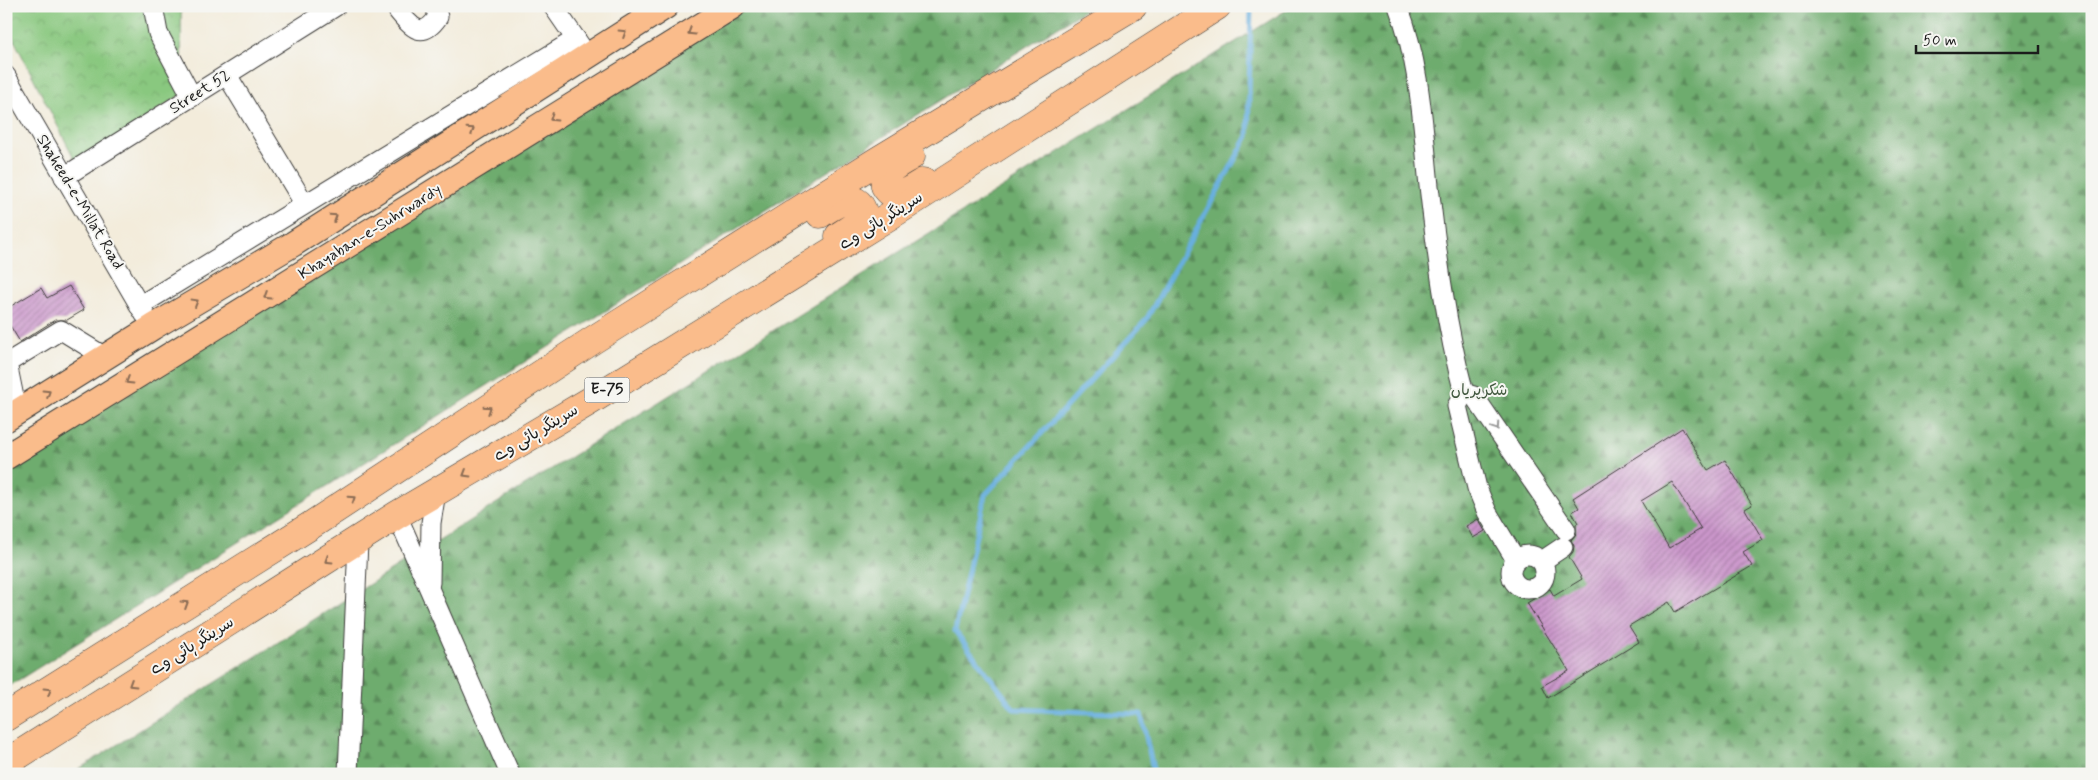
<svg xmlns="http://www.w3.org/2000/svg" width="2098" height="780" viewBox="0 0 2098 780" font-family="Mynerve,'Playpen Sans Arabic',sans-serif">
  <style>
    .forest { fill: url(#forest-firs); stroke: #456445 }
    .park { fill: url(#park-crowns); stroke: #52724e }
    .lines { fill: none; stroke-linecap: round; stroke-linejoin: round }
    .stream { stroke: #67afde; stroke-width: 5 }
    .building { fill: url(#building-hatch); fill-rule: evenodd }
    .minor-casing { stroke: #3c3b39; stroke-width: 21 }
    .major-casing { stroke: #3c3b39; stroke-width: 27 }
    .highway-casing { stroke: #3c3b39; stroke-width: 29 }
    .minor { stroke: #fff; stroke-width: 19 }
    .major { stroke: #fabc8b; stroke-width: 25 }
    .highway { stroke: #fabc8b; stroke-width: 28 }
    .oneway { stroke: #8b6c54 }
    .oneway2 { stroke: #999 }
    .labels { text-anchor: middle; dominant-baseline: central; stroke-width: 4; stroke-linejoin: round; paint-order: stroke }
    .shield { fill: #f6f6f2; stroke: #5d5d5c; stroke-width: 1 }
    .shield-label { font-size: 15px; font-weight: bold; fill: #1c1c1c }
    .street-label { font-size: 16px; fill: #1c1c1c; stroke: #f6f6f2 }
    .park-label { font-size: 16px; fill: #42583f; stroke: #f6f6f2 }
  </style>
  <defs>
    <pattern id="forest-firs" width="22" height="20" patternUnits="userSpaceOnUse" patternTransform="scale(1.25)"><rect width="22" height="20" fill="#6eac6e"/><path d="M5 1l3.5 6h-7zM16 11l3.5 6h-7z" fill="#5a8b5a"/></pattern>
    <pattern id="park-crowns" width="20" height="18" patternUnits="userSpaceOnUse" patternTransform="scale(1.25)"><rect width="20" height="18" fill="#89c87f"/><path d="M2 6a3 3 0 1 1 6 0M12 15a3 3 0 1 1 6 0" fill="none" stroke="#76ab6d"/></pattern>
    <pattern id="building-hatch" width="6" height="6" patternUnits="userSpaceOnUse" patternTransform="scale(1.25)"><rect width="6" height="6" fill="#cb96cb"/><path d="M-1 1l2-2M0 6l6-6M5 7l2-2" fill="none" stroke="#a47aa4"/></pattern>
  </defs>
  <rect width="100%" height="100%" fill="#f6f6f2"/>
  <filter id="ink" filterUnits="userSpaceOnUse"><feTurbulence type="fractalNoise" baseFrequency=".02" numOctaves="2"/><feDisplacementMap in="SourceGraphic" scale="10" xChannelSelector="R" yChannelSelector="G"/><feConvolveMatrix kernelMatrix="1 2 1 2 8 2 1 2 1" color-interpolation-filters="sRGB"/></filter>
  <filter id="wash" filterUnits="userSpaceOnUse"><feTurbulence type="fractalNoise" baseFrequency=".0096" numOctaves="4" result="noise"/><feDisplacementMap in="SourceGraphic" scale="20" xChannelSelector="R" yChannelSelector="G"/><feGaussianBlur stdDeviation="1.12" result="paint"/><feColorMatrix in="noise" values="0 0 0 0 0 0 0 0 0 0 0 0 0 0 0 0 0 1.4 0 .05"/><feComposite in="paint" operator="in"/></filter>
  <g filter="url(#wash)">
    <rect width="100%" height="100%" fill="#f3ecdb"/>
    <g class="forest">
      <polygon points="749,6 1091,6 6,688 6,466"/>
      <polygon points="1293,6 2092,6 2092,774 71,774 505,498"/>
    </g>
    <polygon class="park" points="6,6 181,6 182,94 77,164 6,24"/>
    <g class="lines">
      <polyline class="stream" points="1154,774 1141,714 1014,709 955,631 985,495 1146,320 1248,136 1251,6"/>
    </g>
    <g id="blocks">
      <g class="building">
        <polygon points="69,286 84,310 67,320 55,320 20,342 6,319 6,309 41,288 47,298"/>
        <path d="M1682 428 1708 470 1725 460 1752 505 1745 509 1763 540 1743 552 1752 566 1675 612 1669 602 1629 626 1639 642 1548 698 1542 686 1569 671 1527 603 1550 589 1554 596 1582 579 1569 557 1573 552 1574 546 1571 540 1576 534V524L1578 523 1572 512 1579 508 1573 498ZM1672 482 1701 529 1669 548 1641 501Z"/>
        <polygon points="1478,519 1485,531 1473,538 1466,526"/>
      </g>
    </g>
  </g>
  <g filter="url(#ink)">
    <use href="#blocks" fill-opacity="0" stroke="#3c3b39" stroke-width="1"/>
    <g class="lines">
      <defs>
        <g id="minor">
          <polyline points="153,6 158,33 192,97"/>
          <polyline points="553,6 582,48"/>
          <path d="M1398 6C1420 63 1423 126 1429 186 1437 255 1446 326 1464 393L1457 406 1477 488 1487 512 1516 560"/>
          <path d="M398 11C412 28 422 40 438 17L435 6"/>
          <polyline points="227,75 304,203"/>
          <polyline points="6,76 145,315"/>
          <polyline points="64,177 336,6"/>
          <polyline points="139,306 576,39"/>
          <polyline points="1464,393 1474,396 1566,530"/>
          <polyline points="17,412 7,363 61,330 105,357"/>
          <polyline points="397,515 510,774"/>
          <circle cx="1528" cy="572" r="17"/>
          <polyline points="1542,561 1563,547"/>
          <polyline points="430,583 431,523 436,492"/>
          <polyline points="348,774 358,542"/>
        </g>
        <g id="major">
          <polyline points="6,419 153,327 293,244 666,6"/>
          <polyline points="6,457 733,6"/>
        </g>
        <g id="highway">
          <path d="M911 156C899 164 882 170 885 186 895 204 911 189 923 182"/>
          <path d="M820 214C833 206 856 188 863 212L859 223 839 236"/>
          <polyline points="6,717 310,526 593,340 877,161 1133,6"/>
          <polyline points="6,763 397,515 590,401 907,205 1217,6"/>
        </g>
      </defs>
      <use href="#minor" class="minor-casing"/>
      <use href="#major" class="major-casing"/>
      <use href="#highway" class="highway-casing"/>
      <use href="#minor" class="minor"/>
      <use href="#major" class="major"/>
      <use href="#highway" class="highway"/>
    </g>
    <defs><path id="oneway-chevron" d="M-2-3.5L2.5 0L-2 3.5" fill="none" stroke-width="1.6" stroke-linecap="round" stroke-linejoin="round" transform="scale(1.25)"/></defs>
    <g class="oneway">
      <use href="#oneway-chevron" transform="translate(691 32) rotate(148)"/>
      <use href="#oneway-chevron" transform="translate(623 33) rotate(-32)"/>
      <use href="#oneway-chevron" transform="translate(553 118) rotate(148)"/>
      <use href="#oneway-chevron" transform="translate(471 130) rotate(-33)"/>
      <use href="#oneway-chevron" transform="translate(334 217) rotate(-33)"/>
      <use href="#oneway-chevron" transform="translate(267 296) rotate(148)"/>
      <use href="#oneway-chevron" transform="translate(195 302) rotate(-31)"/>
      <use href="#oneway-chevron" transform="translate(129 381) rotate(148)"/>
      <use href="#oneway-chevron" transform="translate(47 393) rotate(-32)"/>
      <use href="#oneway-chevron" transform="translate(488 409) rotate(-34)"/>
      <use href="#oneway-chevron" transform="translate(466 474) rotate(149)"/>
      <use href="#oneway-chevron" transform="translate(352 499) rotate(-33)"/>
      <use href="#oneway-chevron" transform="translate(328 560) rotate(148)"/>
      <use href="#oneway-chevron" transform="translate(185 604) rotate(-32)"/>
      <use href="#oneway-chevron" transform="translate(132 684) rotate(148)"/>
      <use href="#oneway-chevron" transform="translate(48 691) rotate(-32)"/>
    </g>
    <use class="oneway2" href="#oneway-chevron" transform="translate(1496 427) rotate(56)"/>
  </g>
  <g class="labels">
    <rect class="shield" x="584.5" y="377.5" width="45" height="25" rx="4"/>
    <g class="shield-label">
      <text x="607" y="390">E-75</text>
    </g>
    <g class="street-label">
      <text transform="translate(200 92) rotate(-32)">Street 52</text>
      <text transform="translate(80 202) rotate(59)">Shaheed-e-Millat Road</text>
      <text transform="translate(881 221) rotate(-32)">سرینگر ہائی وے</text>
      <text transform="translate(370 232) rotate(-32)">Khayaban-e-Suhrwardy</text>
      <text transform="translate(536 433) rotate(-31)">سرینگر ہائی وے</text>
      <text transform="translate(192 646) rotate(-32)">سرینگر ہائی وے</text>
    </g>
    <g class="park-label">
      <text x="1479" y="390">شکرپریاں</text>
    </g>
  </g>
  <rect width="2098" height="780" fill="none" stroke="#f6f6f2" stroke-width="25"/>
  <path d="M1916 45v8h122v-8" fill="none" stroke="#1c1c1c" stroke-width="2.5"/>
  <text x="1923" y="45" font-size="15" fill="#1c1c1c" stroke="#f6f6f2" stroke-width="4" paint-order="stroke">50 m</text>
</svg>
